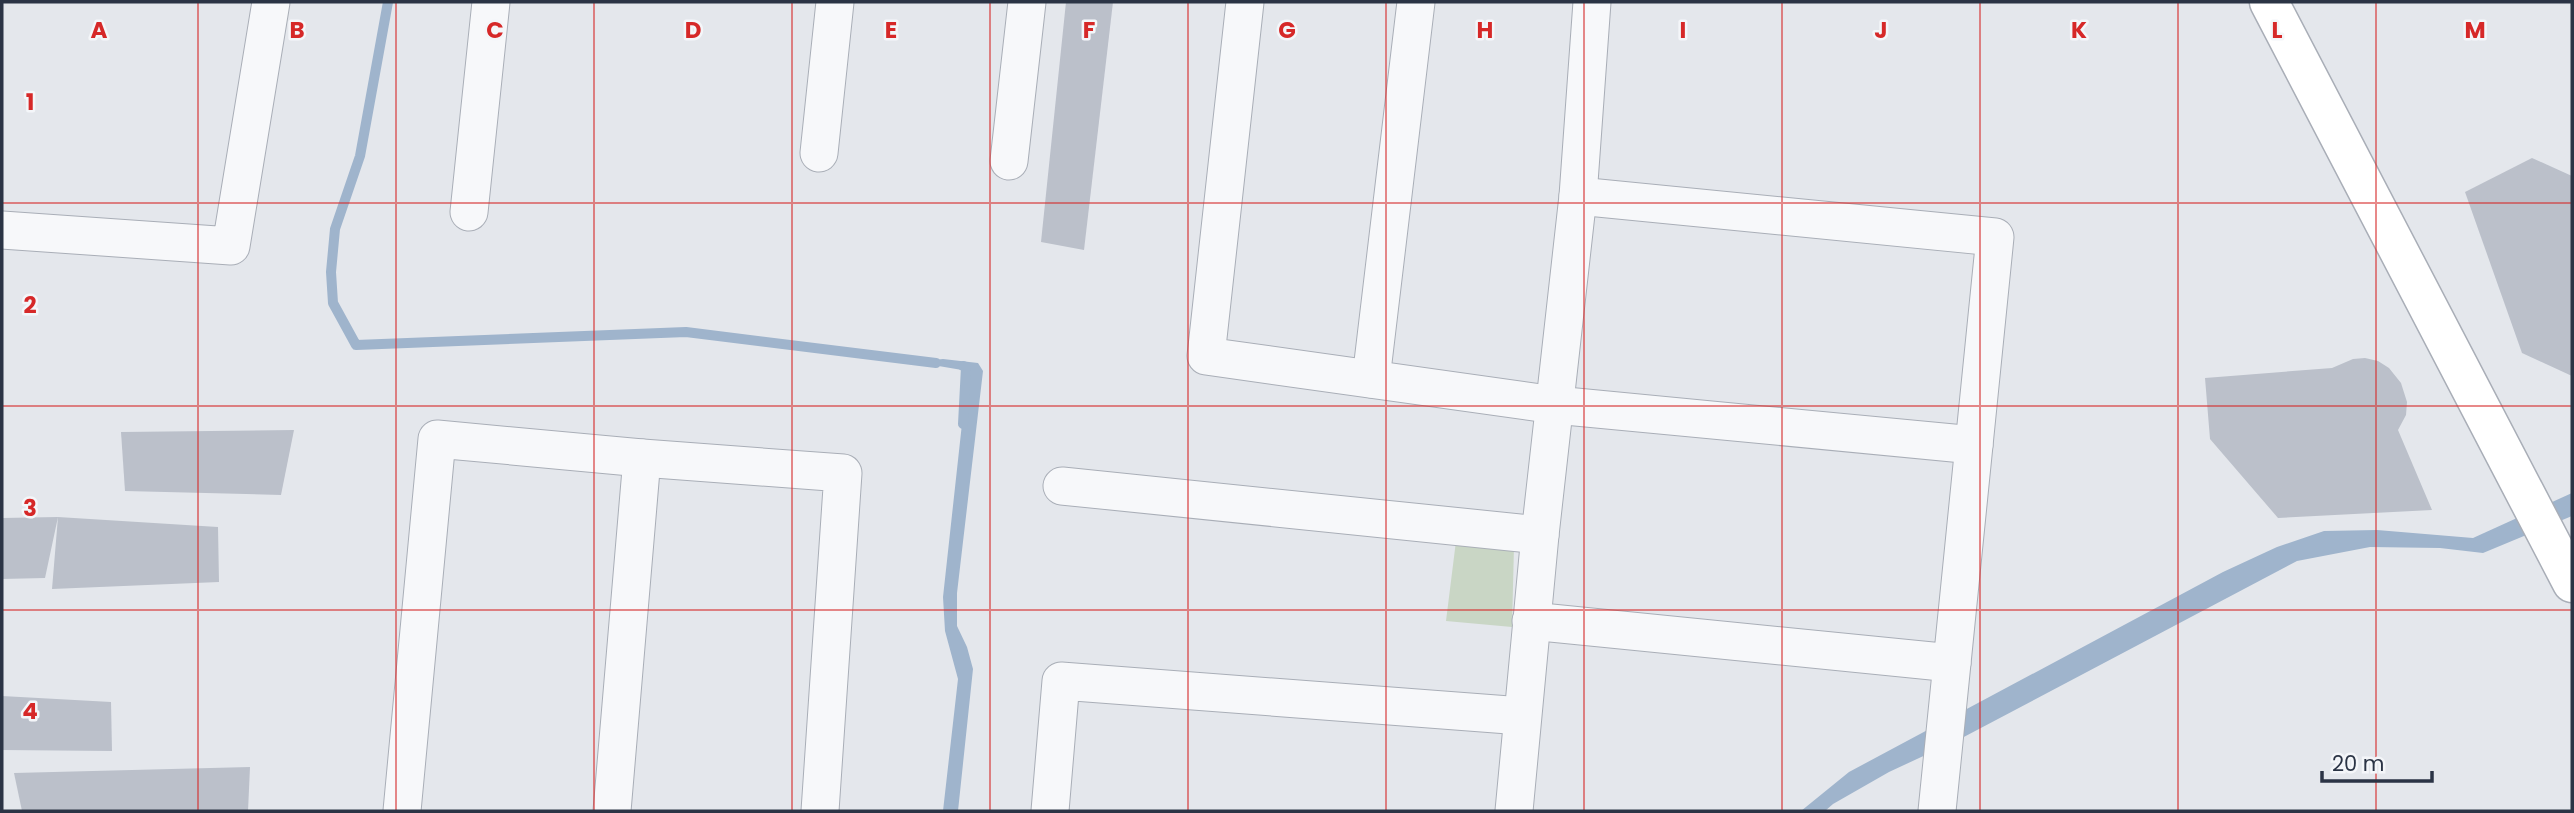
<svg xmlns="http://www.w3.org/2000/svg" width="2574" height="813" viewBox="0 0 2574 813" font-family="Poppins,sans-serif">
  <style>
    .green { fill: #c9d6c5 }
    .water { fill: #9fb4cc }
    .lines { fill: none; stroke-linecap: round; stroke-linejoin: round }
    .stream { stroke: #9fb4cc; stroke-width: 10 }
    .building { fill: #bbc0ca }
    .street-casing { stroke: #a9aeb7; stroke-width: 39 }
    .secondary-casing { stroke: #a9aeb7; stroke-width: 41 }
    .street { stroke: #f7f8fa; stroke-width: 37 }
    .secondary { stroke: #fff; stroke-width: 38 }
    .grid { fill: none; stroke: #d62828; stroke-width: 2; stroke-opacity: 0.55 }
    .grid-label { font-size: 23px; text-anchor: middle; font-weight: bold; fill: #d62828; stroke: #f4f6f9; stroke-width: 5; stroke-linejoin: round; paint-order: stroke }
  </style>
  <rect width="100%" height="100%" fill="#e4e7ec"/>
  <polygon class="green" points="1456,541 1514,546 1512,627 1446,621"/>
  <g class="water">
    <polygon points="943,359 978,363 983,371 957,593 957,626 967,647 973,669 958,811 943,811 958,679 945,631 943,597 967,378 962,370 915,362"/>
    <polygon points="2572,493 2572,516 2483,553 2440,548 2370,547 2297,561 1960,739 1889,772 1833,804 1825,811 1801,811 1849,772 2223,572 2277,547 2324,531 2377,530 2473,538"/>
  </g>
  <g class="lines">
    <g class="stream">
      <polyline points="388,2 360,156 335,229 331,272 333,303 356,345 686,332 936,363"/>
      <polyline points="963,366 966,367 963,424"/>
    </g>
  </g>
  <g class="building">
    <polygon points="1066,2 1113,2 1084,250 1041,242"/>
    <polygon points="2532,158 2572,176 2572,376 2522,353 2465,192"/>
    <polygon points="2353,359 2365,358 2378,361 2389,368 2401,383 2407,402 2406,415 2398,430 2432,510 2278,518 2210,439 2205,378 2332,368"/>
    <polygon points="294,430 281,495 125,491 121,432"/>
    <polygon points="58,517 218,527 219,582 52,589 58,517 45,578 2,579 2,518"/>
    <polygon points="2,696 111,702 112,751 2,750"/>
    <polygon points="250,767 248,811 22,811 14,773"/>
  </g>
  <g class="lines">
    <defs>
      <g id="street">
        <polyline points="1245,2 1206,356 1555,405 1974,445"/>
        <polyline points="819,153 835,2"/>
        <polyline points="1009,161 1027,2"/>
        <polyline points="469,212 491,2"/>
        <polyline points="2,230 231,246 271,2"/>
        <polyline points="1371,379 1416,2"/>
        <polyline points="1062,486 1540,535"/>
        <polyline points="1531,621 1952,663 1995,237 1578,196"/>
        <polyline points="402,811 437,439 642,458 843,473 820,811"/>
        <polyline points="612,811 642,458"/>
        <polyline points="1050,811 1061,681 1522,716"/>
        <polyline points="1514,811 1540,535 1578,196 1592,2"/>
        <polyline points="1937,811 1952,663"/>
      </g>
      <polyline id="secondary" points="2269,2 2572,583"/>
    </defs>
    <use href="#street" class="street-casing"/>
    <use href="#secondary" class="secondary-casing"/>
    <use href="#street" class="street"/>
    <use href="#secondary" class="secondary"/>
  </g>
  <path class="grid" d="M198 2V811M396 2V811M594 2V811M792 2V811M990 2V811M1188 2V811M1386 2V811M1584 2V811M1782 2V811M1980 2V811M2178 2V811M2376 2V811M2 203H2572M2 406H2572M2 610H2572"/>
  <g class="grid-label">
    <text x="99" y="38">A</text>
    <text x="297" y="38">B</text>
    <text x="495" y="38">C</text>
    <text x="693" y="38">D</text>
    <text x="891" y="38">E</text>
    <text x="1089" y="38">F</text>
    <text x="1287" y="38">G</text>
    <text x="1485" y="38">H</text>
    <text x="1683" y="38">I</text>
    <text x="1881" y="38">J</text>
    <text x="2079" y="38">K</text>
    <text x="2277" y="38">L</text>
    <text x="2475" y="38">M</text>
    <text x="30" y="110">1</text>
    <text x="30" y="313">2</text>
    <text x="30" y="516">3</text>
    <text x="30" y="719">4</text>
  </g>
  <rect width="2574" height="813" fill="none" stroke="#2b3445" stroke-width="7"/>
  <path d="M2322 771v10h110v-10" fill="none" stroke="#2b3445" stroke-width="3.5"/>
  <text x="2332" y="771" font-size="21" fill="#2b3445" stroke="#f4f6f9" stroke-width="5" paint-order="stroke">20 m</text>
</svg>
